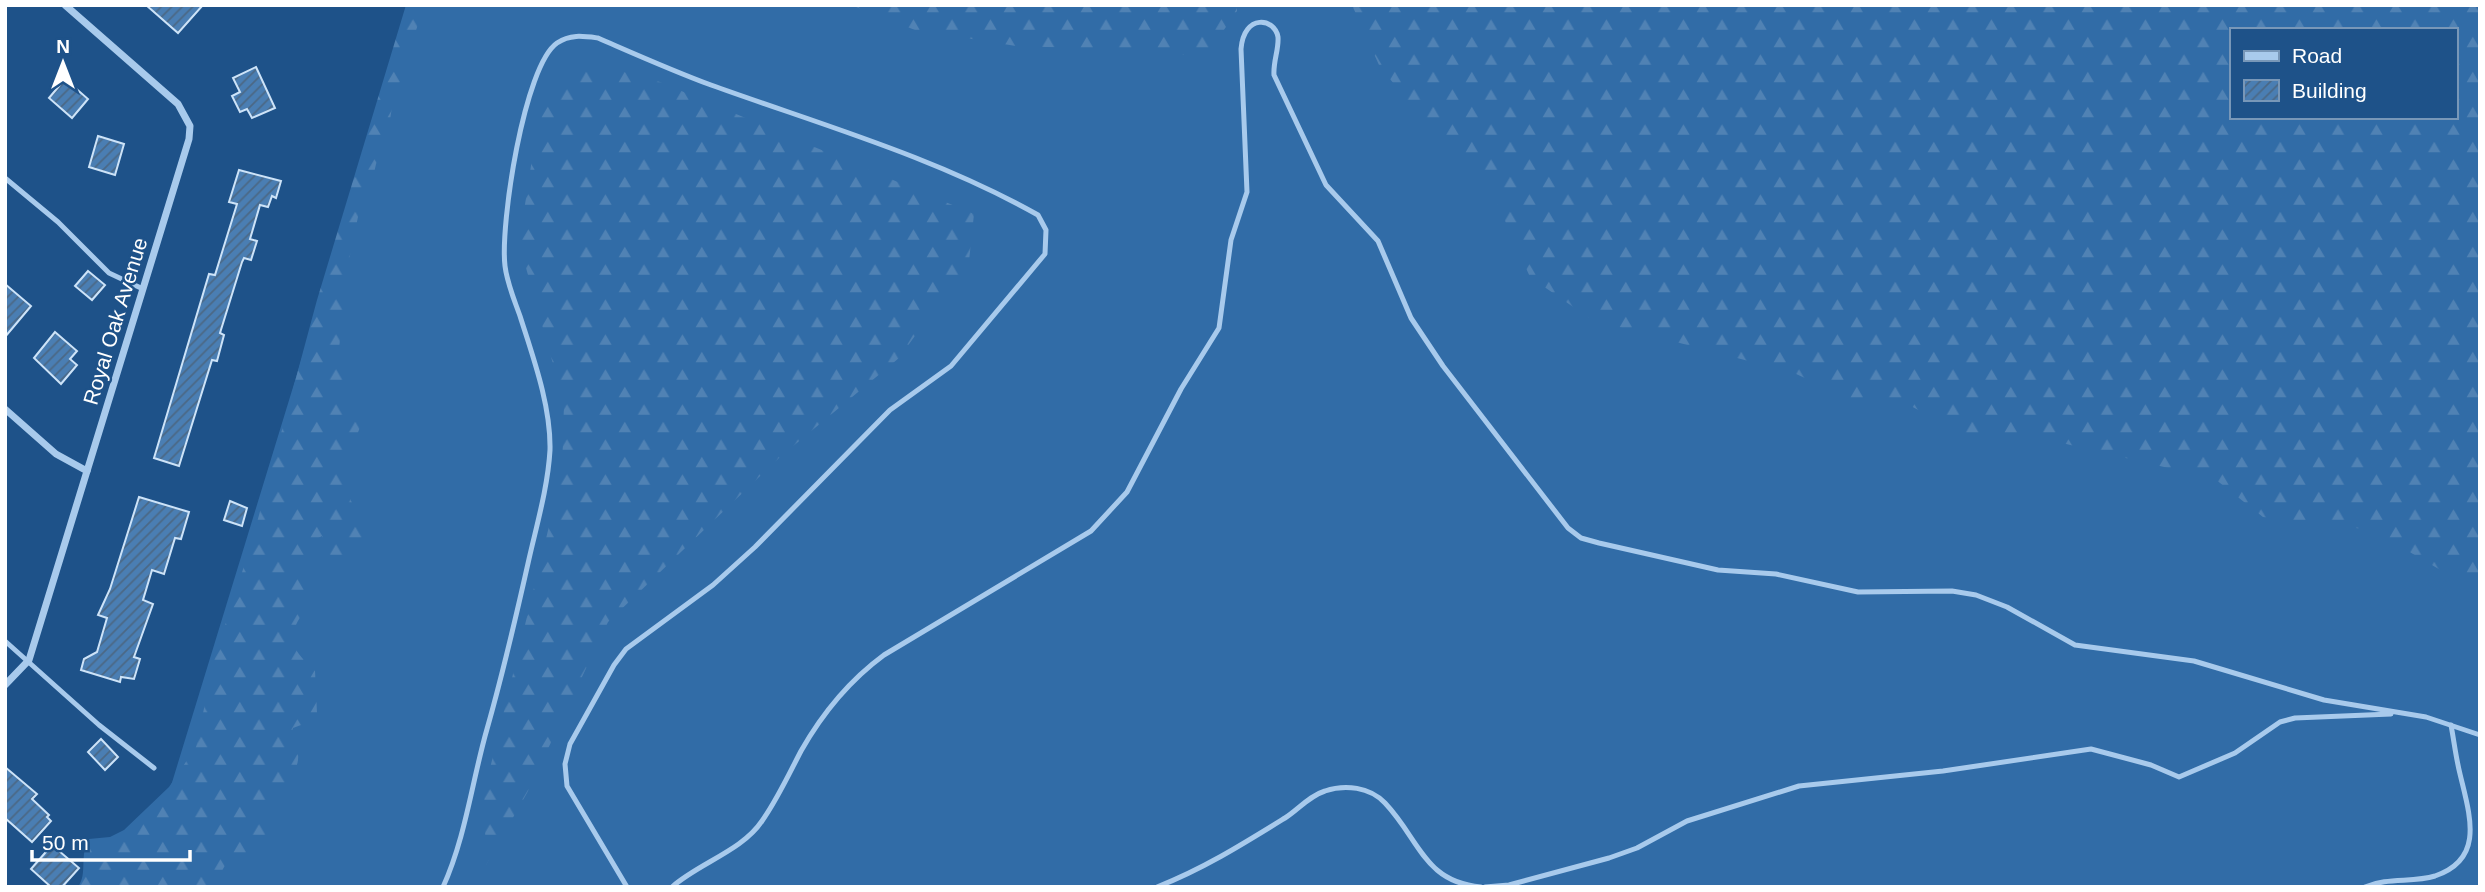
<svg xmlns="http://www.w3.org/2000/svg" width="2485" height="892" viewBox="0 0 2485 892" font-family="Arial,sans-serif">
  <style>
    .grass { fill: #316ca7; fill-rule: evenodd }
    .forest { fill: url(#forest-firs); fill-rule: evenodd }
    .building { fill: url(#building-hatch); stroke: #cde3f8; stroke-width: 2 }
    .lines { fill: none; stroke-linecap: round; stroke-linejoin: round }
    .lane { stroke: #a8caec; stroke-width: 5 }
    .street { stroke: #a8caec; stroke-width: 7 }
    .labels { text-anchor: middle; dominant-baseline: central; stroke-width: 5; stroke-linejoin: round; paint-order: stroke }
    .street-label { font-size: 21px; fill: #fff; stroke: #1e5289 }
  </style>
  <defs>
    <pattern id="forest-firs" width="22" height="20" patternUnits="userSpaceOnUse" patternTransform="scale(1.75)"><rect width="22" height="20" fill="#316ca7"/><path d="M5 1l3.5 6h-7zM16 11l3.5 6h-7z" fill="#5082b4"/></pattern>
    <pattern id="building-hatch" width="6" height="6" patternUnits="userSpaceOnUse" patternTransform="scale(1.75)"><rect width="6" height="6" fill="#4a7eb3"/><path d="M-1 1l2-2M0 6l6-6M5 7l2-2" fill="none" stroke="#4b6885"/></pattern>
  </defs>
  <rect width="100%" height="100%" fill="#1e5289"/>
  <path class="grass" d="M410 5H2480V887H83L170 789ZM2231 30H2455V117H2231Z"/>
  <g class="forest">
    <path d="M406 5H424L392 107 387 139 376 164 370 191 359 212 348 265 339 349 346 380 345 400 360 427C357 438 347 447 345 457 337 487 361 515 369 542L360 559H346L330 555 322 536 311 542C297 565 314 575 311 595 308 610 291 624 293 641 295 654 307 662 315 671L317 713 309 722 293 728C291 736 293 737 296 744 304 767 289 783 271 792L269 827 259 850C241 854 231 853 222 871L229 887H78C88 874 79 854 89 839L110 837 124 830 169 787 196 747 214 660 252 541 317 300Z"/>
    <polygon points="851,5 1237,5 1237,11 1212,47 1184,55 1136,50 1016,46 915,30"/>
    <path d="M1352 5H2480V583L2449 575 2372 530 2263 517 2215 479 2045 439 1971 438 1907 404H1861L1794 373 1592 320 1530 277 1490 187 1423 121 1379 65ZM2231 30H2455V117H2231Z"/>
    <polygon points="589,62 660,82 974,214 969,261 899,358 780,457 608,622 527,793 486,865 484,793 562,473 564,403 519,243 541,101"/>
  </g>
  <g class="building">
    <polygon points="146,5 203,5 178,33"/>
    <polygon points="256,67 275,108 252,118 247,109 240,112 232,96 240,92 233,78"/>
    <polygon points="65,79 88,99 72,118 49,98"/>
    <polygon points="98,136 124,144 115,175 89,167"/>
    <polygon points="239,170 281,181 276,198 272,196 268,207 260,205 250,239 257,241 251,260 244,258 242,262 220,333 224,335 217,361 212,360 179,466 154,458 209,274 215,275 237,204 229,202"/>
    <polygon points="88,271 105,285 92,300 75,286"/>
    <polygon points="5,284 31,306 5,337"/>
    <polygon points="55,332 77,351 70,359 77,365 61,384 34,358"/>
    <polygon points="139,497 189,512 181,539 175,538 164,574 152,570 143,600 153,604 134,657 140,659 134,679 121,677 120,682 81,670 84,659 97,652 107,618 98,615 110,589"/>
    <polygon points="230,501 247,508 242,526 224,520"/>
    <polygon points="101,739 118,757 105,770 88,752"/>
    <polygon points="5,767 37,794 32,799 49,815 47,817 51,821 32,842 5,818"/>
    <polygon points="52,845 79,868 62,887 51,887 31,869"/>
  </g>
  <g class="lines">
    <g class="lane">
      <polyline points="5,178 58,222 109,273 143,289"/>
      <polyline points="5,641 99,725 154,768"/>
      <path d="M443 887C466 836 472 781 487 729 503 673 516 617 529 559 537 524 548 486 550 450 551 406 533 357 520 316 514 299 507 283 505 266 500 225 524 66 557 43 570 34 583 36 598 38 635 54 673 71 711 85 822 125 935 157 1038 215L1046 230 1045 254 951 366 890 410 755 547 713 585 626 649 614 665 570 744 565 764 567 786 627 887"/>
      <path d="M672 887C699 863 742 851 762 821 777 800 789 774 801 751 822 714 850 680 884 655L1091 531 1127 492 1181 389 1219 328 1231 240 1247 192 1241 49C1244 13 1275 18 1278 37 1279 49 1273 62 1274 75L1326 185 1378 241 1411 318 1443 366 1568 528 1581 538 1599 543 1718 570 1776 574 1858 592 1952 591 1976 595 2007 607 2075 645 2194 661 2324 700 2426 717 2480 735"/>
      <path d="M1157 887C1203 869 1243 844 1285 818 1299 809 1309 796 1325 791 1345 784 1370 787 1385 803 1420 840 1424 882 1481 887"/>
      <polyline points="1485,887 1509,885 1609,858 1637,848 1687,821 1799,786 1943,771 2091,749 2151,765 2179,777 2235,753 2280,722 2295,718 2391,714"/>
      <path d="M2365 887C2388 877 2412 883 2435 876 2485 859 2470 816 2460 774 2456 758 2454 741 2451 725"/>
    </g>
    <g class="street">
      <polyline points="5,409 56,454 87,471"/>
      <polyline points="5,685 29,660 189,139 190,126 178,104 65,5"/>
    </g>
  </g>
  <g class="labels">
    <g class="street-label">
      <text transform="translate(115 321) rotate(-73)">Royal Oak Avenue</text>
    </g>
  </g>
  <rect width="2485" height="892" fill="none" stroke="#ffffff" stroke-width="14"/>
  <rect x="2230" y="28" width="228" height="91" fill="#1e5289" stroke="#7897b8" stroke-width="2"/>
  <rect x="2244" y="51" width="35" height="10" fill="#a8caec" stroke="#7897b8" stroke-width="2"/>
  <text x="2292" y="63" font-size="21" fill="#ffffff">Road</text>
  <rect x="2244" y="80" width="35" height="21" fill="url(#building-hatch)" stroke="#7897b8" stroke-width="2"/>
  <text x="2292" y="98" font-size="21" fill="#ffffff">Building</text>
  <g transform="translate(63 63)" stroke="#1e5289" stroke-width="5" paint-order="stroke">
  <path d="M0-5L12 26L0 18L-12 26Z" fill="#ffffff"/>
  <text y="-10" font-size="19" font-weight="bold" text-anchor="middle" fill="#ffffff">N</text>
  </g>
  <path d="M32 850v10h158v-10" fill="none" stroke="#ffffff" stroke-width="3.5"/>
  <text x="42" y="850" font-size="21" fill="#ffffff" stroke="#1e5289" stroke-width="5" paint-order="stroke">50 m</text>
</svg>
